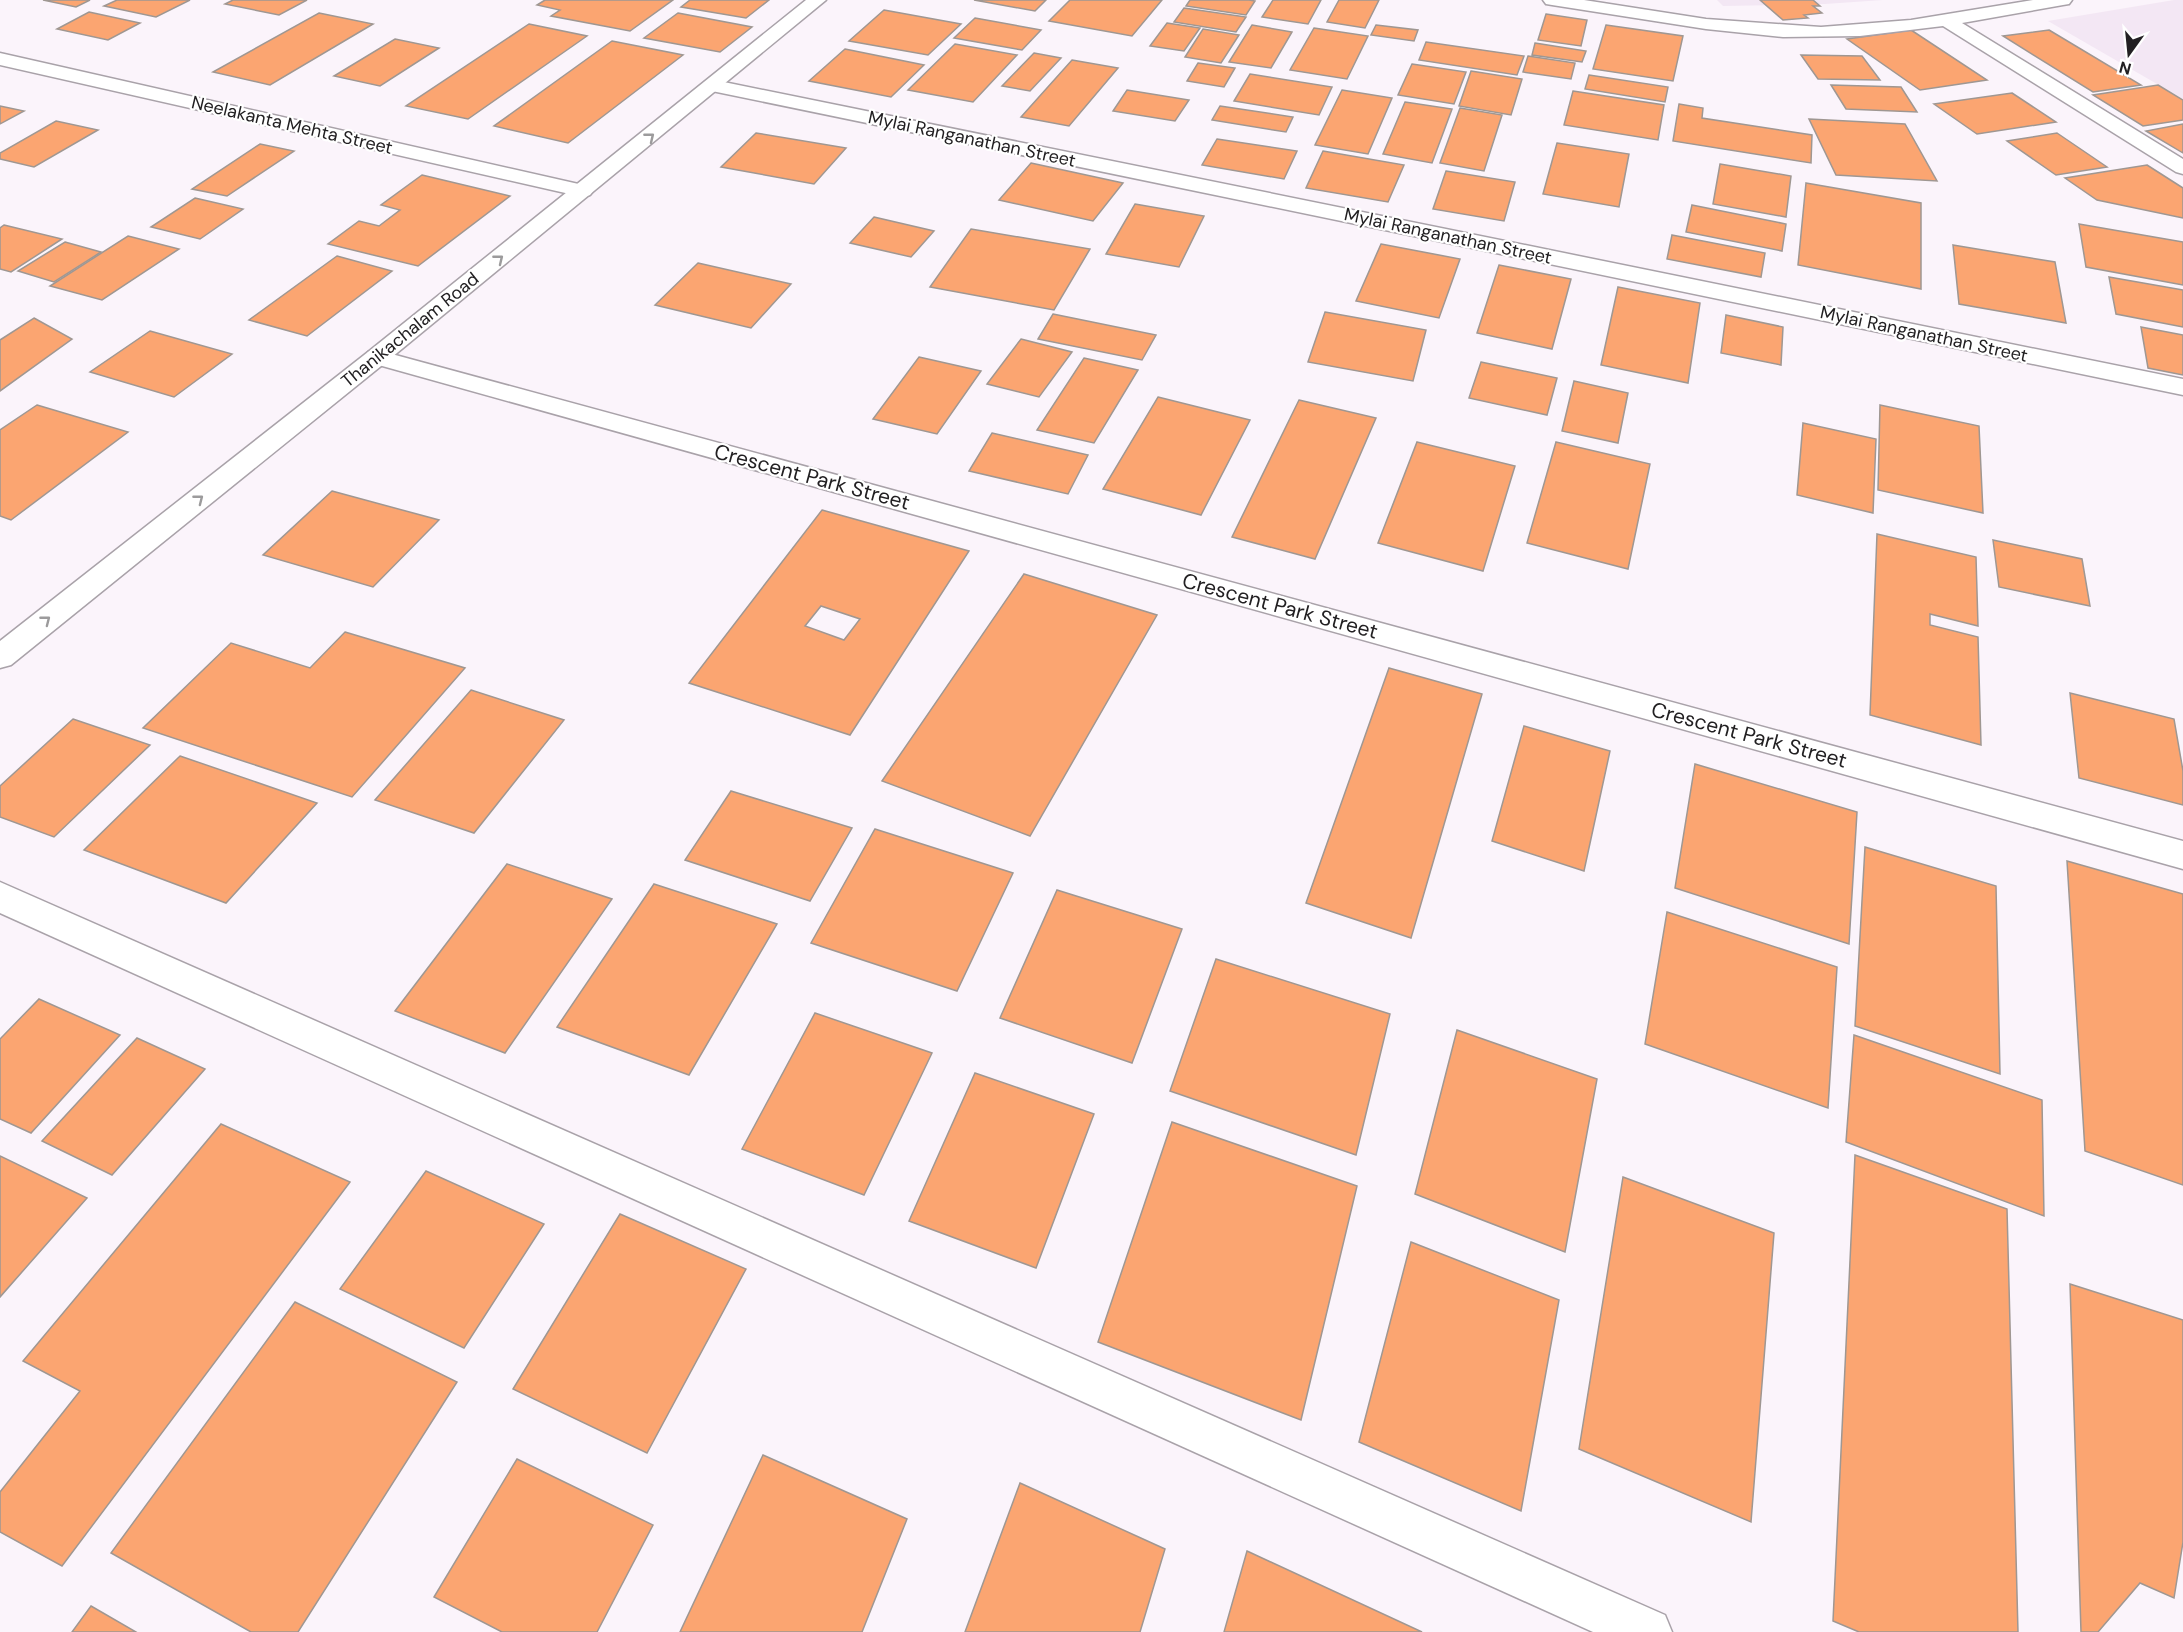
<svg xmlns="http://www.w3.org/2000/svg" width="2183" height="1632" viewBox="0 0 2183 1632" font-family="'DM Sans',sans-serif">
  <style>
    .built { fill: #f3e7f4 }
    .building { fill: #fba571; stroke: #9f9792; stroke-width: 1.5; fill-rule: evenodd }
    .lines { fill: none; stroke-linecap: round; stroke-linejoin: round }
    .minor-casing { stroke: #a9a2a9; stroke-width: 3 }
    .secondary-casing { stroke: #a9a2a9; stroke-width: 3 }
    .minor { fill: #fff; fill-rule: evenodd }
    .secondary { fill: #fff; fill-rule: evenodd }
    .oneway { stroke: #9c9b9c }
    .labels { text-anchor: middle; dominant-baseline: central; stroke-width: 4.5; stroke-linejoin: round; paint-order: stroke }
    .far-street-label { font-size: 18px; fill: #222022; stroke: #fff }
    .street-label { font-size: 21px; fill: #222022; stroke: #fff }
  </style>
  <rect width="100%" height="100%" fill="#fbf4fb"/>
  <g class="built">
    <polygon points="1717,0 1883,0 1825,4 1723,6"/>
    <polygon points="2174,0 2183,0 2183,99 2048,21"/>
  </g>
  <g class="building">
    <polygon points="43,0 90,0 76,7"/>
    <polygon points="117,0 190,0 156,17 104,6"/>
    <polygon points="233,0 307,0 279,15 225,4"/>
    <polygon points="545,0 673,0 630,31 551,16 560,10 537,5"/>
    <polygon points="690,0 769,0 746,18 681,7"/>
    <polygon points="974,0 1046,0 1035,11"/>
    <polygon points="1070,0 1162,0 1132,36 1049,21"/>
    <polygon points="1190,0 1249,0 1255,1 1246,15 1186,6"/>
    <polygon points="1273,0 1321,0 1308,24 1262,17"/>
    <polygon points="1339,0 1379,0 1365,28 1327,22"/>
    <polygon points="1760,0 1813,0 1820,6 1813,6 1822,13 1804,15 1808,18 1783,20"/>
    <polygon points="1184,8 1246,17 1236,32 1174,22"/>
    <polygon points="884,10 961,24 928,55 849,41"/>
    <polygon points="89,12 140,23 108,40 57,29"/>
    <polygon points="319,13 373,24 270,85 213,72"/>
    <polygon points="678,13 752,27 720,52 644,38"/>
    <polygon points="1546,14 1587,20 1581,46 1538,40"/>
    <polygon points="975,18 1041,30 1022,50 954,38"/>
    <polygon points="1167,23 1200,28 1184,51 1150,46"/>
    <polygon points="529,24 587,36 468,119 406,106"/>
    <polygon points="1252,25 1292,32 1271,68 1229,62"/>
    <polygon points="1376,25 1418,30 1414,41 1371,35"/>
    <polygon points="1606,25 1683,36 1673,81 1593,69"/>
    <polygon points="1314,28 1368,36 1347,79 1290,70"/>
    <polygon points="1203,29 1239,35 1221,63 1185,57"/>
    <polygon points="1911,30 1987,80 1920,90 1847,39"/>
    <polygon points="2049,30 2141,85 2093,92 2003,36"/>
    <polygon points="395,39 439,48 380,86 334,76"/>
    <polygon points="612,41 683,55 568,143 494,126"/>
    <polygon points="1426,42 1524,56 1517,75 1419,60"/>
    <polygon points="1535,43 1586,51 1582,62 1532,55"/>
    <polygon points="955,44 1017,55 973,102 908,90"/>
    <polygon points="845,49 924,65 891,97 809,81"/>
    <polygon points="1034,53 1061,58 1030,91 1002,86"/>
    <polygon points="1801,55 1862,56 1880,80 1818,79"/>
    <polygon points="1528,56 1575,63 1571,79 1523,72"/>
    <polygon points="1072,60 1118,68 1069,126 1021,117"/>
    <polygon points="1198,63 1235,68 1224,87 1187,81"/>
    <polygon points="1412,64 1466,72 1454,104 1398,95"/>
    <polygon points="1471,71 1522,79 1511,115 1459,106"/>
    <polygon points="1250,74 1332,87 1319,115 1234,101"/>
    <polygon points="1589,75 1668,87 1665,102 1585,89"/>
    <polygon points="1831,85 1901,87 1917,112 1846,109"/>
    <polygon points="2158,85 2183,100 2183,120 2143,126 2093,95"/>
    <polygon points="1127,90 1189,100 1175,121 1113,111"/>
    <polygon points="1342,90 1392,98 1368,154 1315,145"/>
    <polygon points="1573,91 1664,105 1658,140 1564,125"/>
    <polygon points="2012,93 2056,122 1977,134 1934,104"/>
    <polygon points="1405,102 1452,109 1432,163 1383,154"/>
    <polygon points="1679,104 1703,108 1702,118 1812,135 1811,163 1673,141"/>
    <polygon points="0,106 24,111 0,124"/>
    <polygon points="1220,106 1293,117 1286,132 1212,120"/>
    <polygon points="1460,108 1502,115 1484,171 1440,163"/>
    <polygon points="1809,119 1905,124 1937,181 1836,175"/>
    <polygon points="56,121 98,130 34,167 0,159 0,153"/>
    <polygon points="2183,124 2183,153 2146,131"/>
    <polygon points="756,133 846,148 814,184 721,167"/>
    <polygon points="2057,133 2107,167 2056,175 2007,141"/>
    <polygon points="1217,139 1297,151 1284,179 1202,165"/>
    <polygon points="1557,143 1629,154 1619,207 1543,194"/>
    <polygon points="260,144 294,151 227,196 192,189"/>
    <polygon points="1323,151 1404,165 1388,202 1306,188"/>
    <polygon points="1031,163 1123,183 1093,221 999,200"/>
    <polygon points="1720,164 1791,176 1786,217 1713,204"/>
    <polygon points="2147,165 2183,188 2183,218 2097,200 2065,178"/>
    <polygon points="1446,171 1515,182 1504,221 1433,209"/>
    <polygon points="422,175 510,196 418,266 328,244 359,221 379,226 400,210 381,205"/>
    <polygon points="1806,183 1921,203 1921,289 1798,265"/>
    <polygon points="195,198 243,209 200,239 151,227"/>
    <polygon points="1135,204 1204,216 1179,267 1106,254"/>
    <polygon points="1692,205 1786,224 1782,251 1686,232"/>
    <polygon points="874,217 934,231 911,257 850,243"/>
    <polygon points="2079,224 2183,242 2183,285 2086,267"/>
    <polygon points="4,225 62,239 11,272 0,269 0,228"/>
    <polygon points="971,229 1090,249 1054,310 930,287"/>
    <polygon points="1672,235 1765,253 1761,277 1667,259"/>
    <polygon points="128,236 179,249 102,300 50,286"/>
    <polygon points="65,242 101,252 54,282 18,271"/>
    <polygon points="1381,244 1460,259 1439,318 1356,301"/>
    <polygon points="1953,245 2055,262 2066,323 1959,304"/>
    <polygon points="337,256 392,271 307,336 249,320"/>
    <polygon points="698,263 791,284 751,328 655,305"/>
    <polygon points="1499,265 1571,279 1552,349 1477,333"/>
    <polygon points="2109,277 2183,290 2183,327 2116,314"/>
    <polygon points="1618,287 1700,303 1688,383 1601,365"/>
    <polygon points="1325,312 1426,330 1413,381 1308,362"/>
    <polygon points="1053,314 1156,335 1142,360 1038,339"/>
    <polygon points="1726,315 1783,327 1781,365 1721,353"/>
    <polygon points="34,318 72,339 0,391 0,340"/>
    <polygon points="2141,327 2183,335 2183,375 2148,368"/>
    <polygon points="150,331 232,354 174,397 90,372"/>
    <polygon points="1021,339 1072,352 1039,397 987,384"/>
    <polygon points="919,357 981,371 937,434 873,419"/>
    <polygon points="1084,358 1138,370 1094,443 1037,430"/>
    <polygon points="1481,362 1557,378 1547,415 1469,398"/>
    <polygon points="1574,381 1628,393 1618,443 1562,431"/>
    <polygon points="1158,397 1250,420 1201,515 1103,489"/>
    <polygon points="1299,400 1376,418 1315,559 1232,537"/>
    <polygon points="37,405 128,432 11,520 0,516 0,430"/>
    <polygon points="1880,405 1979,426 1983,513 1878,490"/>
    <polygon points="1803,423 1876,439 1873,513 1797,495"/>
    <polygon points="992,433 1088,455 1068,494 969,471"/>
    <polygon points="1417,442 1515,466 1483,571 1378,543"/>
    <polygon points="1556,442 1650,464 1628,569 1527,543"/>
    <polygon points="332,491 439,520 373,587 263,555"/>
    <path d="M822 510 969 551 850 735 689 683ZM821 606 860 619 844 640 805 626Z"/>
    <polygon points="1877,534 1976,557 1978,626 1930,614 1930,625 1978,637 1981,745 1870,715"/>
    <polygon points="1993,540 2082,559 2090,606 1999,587"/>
    <polygon points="1024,574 1157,615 1030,836 882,781"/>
    <polygon points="345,632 465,668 352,797 143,728 231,643 310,668"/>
    <polygon points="1389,668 1482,694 1411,938 1306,903"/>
    <polygon points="471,690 564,720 474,833 375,800"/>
    <polygon points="2070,693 2174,719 2183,771 2183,805 2079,778"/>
    <polygon points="73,719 150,745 54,837 0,817 0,786"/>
    <polygon points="1524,726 1610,751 1584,871 1492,841"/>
    <polygon points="180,756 317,803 226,903 84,850"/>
    <polygon points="1695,764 1857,812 1849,944 1675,888"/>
    <polygon points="731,791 852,828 810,901 685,860"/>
    <polygon points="875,829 1013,873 957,991 811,943"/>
    <polygon points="1865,847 1996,886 2000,1074 1855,1026"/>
    <polygon points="2067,861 2183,894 2183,1185 2085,1151"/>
    <polygon points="507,864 612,899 505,1053 395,1011"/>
    <polygon points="654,884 777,924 689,1075 557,1027"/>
    <polygon points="1057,890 1182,929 1132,1063 1000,1018"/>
    <polygon points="1667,912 1837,967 1828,1108 1645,1044"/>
    <polygon points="1216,959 1390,1014 1356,1155 1170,1091"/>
    <polygon points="39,999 120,1035 31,1133 0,1119 0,1039"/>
    <polygon points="815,1013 932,1053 864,1195 742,1149"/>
    <polygon points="1457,1030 1597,1079 1565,1252 1415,1194"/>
    <polygon points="1854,1035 2042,1100 2044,1216 1846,1142"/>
    <polygon points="137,1038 205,1069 112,1175 42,1141"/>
    <polygon points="975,1073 1094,1114 1036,1268 909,1221"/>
    <polygon points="1172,1122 1357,1186 1301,1420 1098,1342"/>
    <polygon points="221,1124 350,1182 62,1566 0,1532 0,1492 80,1391 23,1361"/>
    <polygon points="1855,1155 2007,1209 2018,1632 1859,1632 1833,1621"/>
    <polygon points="0,1156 87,1198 0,1297"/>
    <polygon points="426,1171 544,1224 464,1348 340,1289"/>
    <polygon points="1623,1177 1774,1233 1751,1522 1579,1449"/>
    <polygon points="620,1214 746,1269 647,1453 513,1389"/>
    <polygon points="1411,1242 1559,1300 1521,1511 1359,1442"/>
    <polygon points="2070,1284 2183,1320 2183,1542 2174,1598 2140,1583 2098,1632 2081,1632"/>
    <polygon points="295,1302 457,1382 298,1632 251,1632 111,1553"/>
    <polygon points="763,1455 907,1519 862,1632 680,1632"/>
    <polygon points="517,1459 653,1525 597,1632 502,1632 434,1597"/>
    <polygon points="1020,1483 1165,1549 1140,1632 965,1632"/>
    <polygon points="1247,1551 1422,1632 1224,1632"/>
    <polygon points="91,1606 136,1632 72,1632"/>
  </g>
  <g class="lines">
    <defs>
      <g id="minor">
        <polygon points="1543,0 1584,0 1706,19 1821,27 1911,20 2033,0 2072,0 2069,4 2063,5 1962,23 2183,159 2183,174 2176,172 1943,26 1860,36 1783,37 1706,29 1552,5 1546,4"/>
        <polygon points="0,53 583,185 590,187 593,191 590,195 583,197 0,65"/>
        <polygon points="714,80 2183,379 2183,395 707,90 705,86 707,82"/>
        <polygon points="377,350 2183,841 2183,869 368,362 365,357 368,352"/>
        <polygon points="0,882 1665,1615 1672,1632 1593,1632 0,913"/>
      </g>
      <polygon id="secondary" points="806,0 826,0 386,362 11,665 0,668 0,641 368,352"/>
    </defs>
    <use href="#minor" class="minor-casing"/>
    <use href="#secondary" class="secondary-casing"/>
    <use href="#minor" class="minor"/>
    <use href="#secondary" class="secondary"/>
  </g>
  <defs><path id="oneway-chevron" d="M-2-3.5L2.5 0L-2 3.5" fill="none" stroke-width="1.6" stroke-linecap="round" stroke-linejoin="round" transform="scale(1.5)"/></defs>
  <g class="oneway">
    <use href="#oneway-chevron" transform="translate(650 137) rotate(-39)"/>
    <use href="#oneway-chevron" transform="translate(499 259) rotate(-39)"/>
    <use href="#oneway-chevron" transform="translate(199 499) rotate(-38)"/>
    <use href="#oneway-chevron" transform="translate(46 620) rotate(-38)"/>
  </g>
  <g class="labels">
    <g class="far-street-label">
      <text transform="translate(292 125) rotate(13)">Neelakanta Mehta Street</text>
      <text transform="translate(972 139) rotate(12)">Mylai Ranganathan Street</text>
      <text transform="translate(1448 236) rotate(12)">Mylai Ranganathan Street</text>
      <text transform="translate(410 330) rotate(-39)">Thanikachalam Road</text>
      <text transform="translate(1924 334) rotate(12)">Mylai Ranganathan Street</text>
    </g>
    <g class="street-label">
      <text transform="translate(812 477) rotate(15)">Crescent Park Street</text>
      <text transform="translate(1280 606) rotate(15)">Crescent Park Street</text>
      <text transform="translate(1749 735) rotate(15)">Crescent Park Street</text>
    </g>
  </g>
  <g transform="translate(2129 54) rotate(195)" stroke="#ffffff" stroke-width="4.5" paint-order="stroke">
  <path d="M0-4.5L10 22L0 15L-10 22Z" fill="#222022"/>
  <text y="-9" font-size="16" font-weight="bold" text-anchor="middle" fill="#222022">N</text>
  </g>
</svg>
